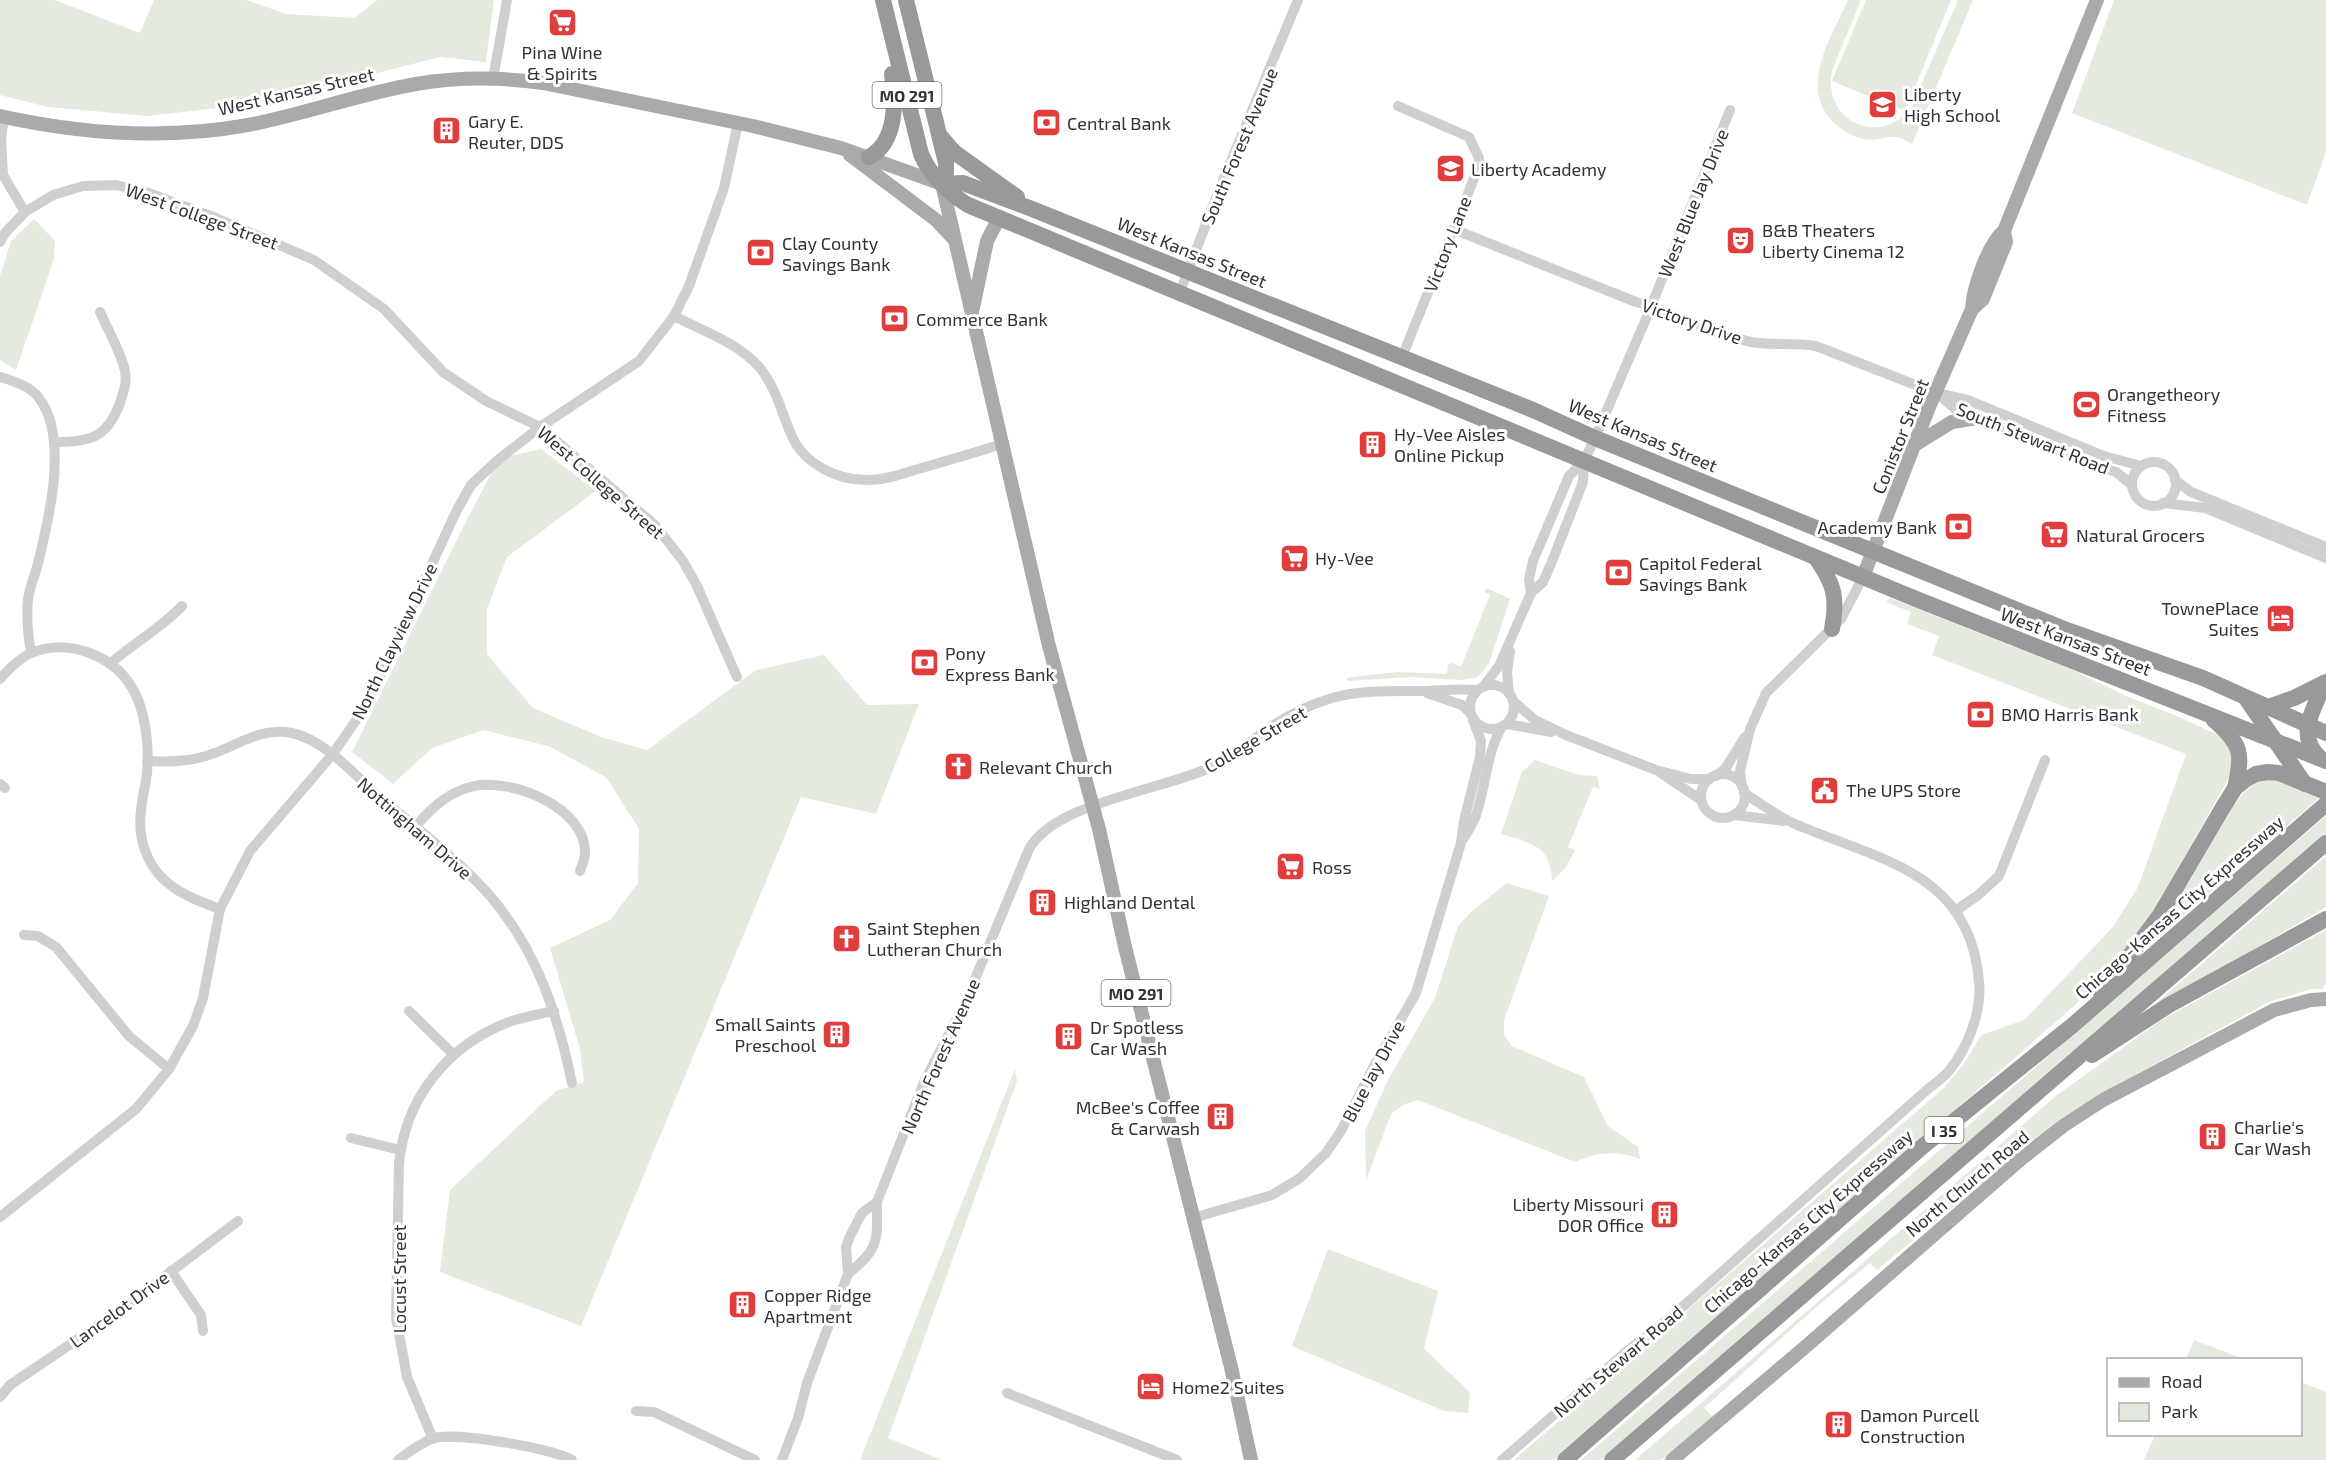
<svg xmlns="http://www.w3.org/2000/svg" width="2326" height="1460" viewBox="0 0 2326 1460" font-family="'Exo 2',sans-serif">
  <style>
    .green { fill: #e4ebde }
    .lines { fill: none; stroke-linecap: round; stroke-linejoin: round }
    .minor { stroke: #cfcfcf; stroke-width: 10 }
    .major { stroke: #aaa; stroke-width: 14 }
    .highway { stroke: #999; stroke-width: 16 }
    .labels { text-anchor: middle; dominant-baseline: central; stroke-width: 6; stroke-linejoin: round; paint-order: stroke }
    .shield { fill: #fff; stroke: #707070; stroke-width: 1.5 }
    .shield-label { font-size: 16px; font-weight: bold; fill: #323232 }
    .poi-label { font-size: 18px; fill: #323232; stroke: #fff; text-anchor: start }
    .street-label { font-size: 18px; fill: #323232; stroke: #fff }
  </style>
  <rect width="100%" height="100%" fill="#fff"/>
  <g class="green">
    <polygon points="0,0 55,0 140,33 154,0 247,0 286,14 354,18 377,0 494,0 486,62 440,57 331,85 218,108 147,116 48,107 0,95"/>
    <path d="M1848 0H1861L1833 68C1819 119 1879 149 1911 108L1958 0H1973L1912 144C1908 142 1900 137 1895 137 1883 136 1875 143 1859 138 1847 134 1837 127 1829 117 1801 82 1833 34 1848 0Z"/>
    <polygon points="1866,0 1951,0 1905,111 1832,81"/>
    <polygon points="2114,0 2326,0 2326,152 2307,205 2072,113"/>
    <polygon points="34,219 55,241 54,259 16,370 0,360 0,276 11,241"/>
    <polygon points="541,449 596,491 507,557 487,609 487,654 533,708 601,737 647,750 756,670 824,655 867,705 919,704 876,814 801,797 581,1326 440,1272 450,1190 556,1091 584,1082 580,1049 550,948 610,920 638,883 639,829 606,777 548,746 483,730 432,748 393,784 352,752 464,525 499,459"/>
    <polygon points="1487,588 1510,599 1489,663 1478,677 1462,680 1411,677 1347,681 1347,678 1351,677 1398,672 1447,674 1448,664 1452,663 1461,667 1490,595 1484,592"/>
    <polygon points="1890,598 2073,670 2126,696 2177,716 2218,735 2230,743 2233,770 2157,906 2129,945 2098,981 2073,1007 1554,1460 1514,1460 1945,1087 1967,1059 1981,1035 2024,1020 2113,927 2138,887 2186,754 1932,655 1939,636 1907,624 1911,612 1886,602"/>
    <path d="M1535 760 1579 775 1597 776 1600 789 1593 787 1568 847 1575 850 1566 867 1552 881C1551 845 1530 843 1501 834L1522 772Z"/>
    <polygon points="2271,779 2292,785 2319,798 2142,952 2187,886 2233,806 2245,791 2259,782"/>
    <polygon points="2326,816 2326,834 2317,842 1601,1460 1581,1460"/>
    <polygon points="2326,856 2326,907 2156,1007 2153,1006"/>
    <path d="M1507 883 1549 896 1504 1020V1035L1512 1046 1584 1077 1608 1126 1638 1147 1640 1159C1618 1150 1597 1152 1575 1162L1418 1100 1403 1105 1391 1114 1366 1181 1365 1131 1388 1080 1435 998 1458 926 1472 911Z"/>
    <polygon points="2326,930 2326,981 2323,989 2311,989 2269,1002 2142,1071 2060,1119 1877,1270 1870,1263 1815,1308 1704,1408 1714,1418 1661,1460 1635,1460 2057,1095 2163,1019"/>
    <polygon points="1015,1069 1017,1081 888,1438 942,1460 860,1460"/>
    <polygon points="1328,1249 1438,1291 1424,1349 1470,1392 1468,1413 1444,1411 1292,1346"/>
    <polygon points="2194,1340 2244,1359 2186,1359"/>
    <polygon points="2301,1382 2326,1392 2326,1460 2144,1460 2155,1435 2300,1434"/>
  </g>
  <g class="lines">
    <g class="minor">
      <polyline points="493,79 507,0"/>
      <polyline points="1398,106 1469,137 1479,158 1477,171 1402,357"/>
      <polyline points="0,172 3,175 1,139 4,117"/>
      <polyline points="3,175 25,212"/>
      <path d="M1453 229 1636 302C1675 312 1711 333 1751 342 1773 346 1794 342 1816 346L1936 393 1968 400 2104 456 2141 466"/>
      <polyline points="0,242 5,233 25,212 53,195 83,186 116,185 146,192 216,218 314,260 384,309 443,372 486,401 540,427 655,525 683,561 697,586 737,677"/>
      <polyline points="1180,292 1219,190 1298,0"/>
      <path d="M674 316C703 331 739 343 760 368 776 388 781 411 791 434 803 464 838 481 869 480 886 480 902 474 918 469 946 461 974 453 1002 444"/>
      <path d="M0 377C14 381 30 386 39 398 69 437 49 519 38 563 35 575 30 586 28 599 26 617 28 635 31 653"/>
      <polyline points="1939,395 1954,408 2080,460 2116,472 2132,485"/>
      <path d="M56 442C90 442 107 438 120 403 124 391 128 380 124 367 119 349 108 330 100 312"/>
      <circle cx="2154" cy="484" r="22"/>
      <polyline points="2175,480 2191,492 2326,547"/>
      <polyline points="2163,503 2205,508 2326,558"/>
      <polyline points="1531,593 1529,579 1533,561 1569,476 1584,461 1595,438 1648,314 1730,110"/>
      <path d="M111 663C134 643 161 628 182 606"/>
      <path d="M0 679C8 670 20 658 31 653 71 637 118 657 136 695 147 719 150 755 146 781 141 806 136 828 146 853 159 886 189 898 220 909"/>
      <circle cx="1492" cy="707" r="22"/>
      <polyline points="1483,687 1499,666 1531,593 1543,582 1551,564 1583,482 1584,461"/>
      <polyline points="1427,693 1462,705 1470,713"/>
      <polyline points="1509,693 1507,672 1510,651"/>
      <polyline points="1513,701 1535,720 1566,735 1656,770 1691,779 1709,779"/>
      <polyline points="1507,724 1551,732"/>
      <path d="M147 761C166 762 187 762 206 756 235 748 259 726 292 733 324 740 352 772 376 794 415 827 458 859 491 897 537 951 558 1015 572 1083"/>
      <polyline points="1661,773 1701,800"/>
      <circle cx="1723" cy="796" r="22"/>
      <polyline points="1716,776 1725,769 1745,737"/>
      <polyline points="0,784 5,788"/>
      <polyline points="1742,787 1740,771 1750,729 1766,693 1841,619 1863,577"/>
      <polyline points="1734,815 1784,821"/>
      <path d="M415 827C431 808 448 792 474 786 511 778 586 807 585 853 585 859 582 865 580 871"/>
      <path d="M1464 838C1469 829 1475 821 1477 812 1486 783 1487 754 1501 728"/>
      <polyline points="1955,911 1977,896 1999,876 2045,760"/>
      <polyline points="24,935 38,936 56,947 129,1036 169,1069"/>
      <polyline points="409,1011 453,1054"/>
      <polyline points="351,1138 400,1150"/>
      <path d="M877 1202 924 1082 965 1003 1029 849C1056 801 1167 790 1218 764 1236 755 1250 741 1266 730 1286 716 1309 705 1332 698 1360 690 1389 691 1418 691 1438 691 1457 688 1478 690"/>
      <polyline points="0,1217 136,1109 169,1069 193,1026 203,998 220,909 250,851 332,755 366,706 456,512 471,485 499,459 540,427 639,361 674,316 689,286 724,188 738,123"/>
      <polyline points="1193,1218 1272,1195 1300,1178 1326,1153 1341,1131 1374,1066 1416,993 1461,843 1464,821 1480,757 1481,741 1473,720"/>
      <polyline points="171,1271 201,1315 203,1331"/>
      <polyline points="1007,1393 1177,1460"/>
      <polyline points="0,1397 10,1385 115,1314 238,1221"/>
      <polyline points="636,1411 654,1412 755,1460"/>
      <path d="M433 1439 407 1377 396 1318 399 1164C405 1098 448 1045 509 1022 524 1017 539 1014 554 1011"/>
      <path d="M398 1460C409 1452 422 1442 434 1438 456 1432 552 1448 572 1460"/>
      <path d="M782 1460 798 1418 807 1383 848 1274 846 1247 850 1236 862 1213 877 1202C877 1243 880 1247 848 1274"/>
      <path d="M1502 1460 1627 1351 1671 1317 1928 1089C1935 1083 1943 1078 1949 1071 1968 1047 1982 1012 1979 982 1971 872 1879 860 1795 824 1777 816 1761 804 1744 793"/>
    </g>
    <g class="major">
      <path d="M0 116C82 134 166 140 248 125 305 114 359 94 416 84 458 77 501 77 543 83L753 126 841 148 942 184 1049 646 1099 829 1125 947 1231 1367 1251 1460"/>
      <polyline points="850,155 936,220 954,239"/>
      <polyline points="973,308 987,241 999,218"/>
      <polyline points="1972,309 1983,299 2006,242 2004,231"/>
      <polyline points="1916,444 1952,422 1977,418"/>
      <path d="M1863 577 1929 407 1972 309C1973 288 1988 244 2004 231L2097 0"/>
      <polyline points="1672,1460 1804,1348 2021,1159 2063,1126 2103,1100 2274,1010 2311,1000 2326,999"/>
    </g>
    <g class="highway">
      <path d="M883 0 921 154C930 175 948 193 968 205L1916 599 2326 761"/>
      <polyline points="906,0 946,163 946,173 942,184"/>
      <polyline points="941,137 954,152 1017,197"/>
      <path d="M869 157C897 142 896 101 892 74"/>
      <polyline points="942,184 963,183 1032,209 1533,410 1595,438 2064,629 2203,678 2326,733"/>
      <path d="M1816 558C1834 584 1838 597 1832 629"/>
      <polyline points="2245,697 2305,784"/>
      <polyline points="2268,707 2294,698 2326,682"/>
      <path d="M2214 720C2242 745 2243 753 2235 788"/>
      <path d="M2320 758C2295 736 2314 708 2325 683"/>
      <polyline points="2099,990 2125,962 2160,915 2222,809 2235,788 2245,780 2256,774 2268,772 2279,773 2326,792"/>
      <polyline points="2092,1055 2169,1005 2326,919"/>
      <polyline points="1565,1460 1922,1147 2073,1025 2326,804"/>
      <polyline points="1612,1460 2326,843"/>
    </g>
  </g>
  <defs>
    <symbol id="supermarket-square" viewBox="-11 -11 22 22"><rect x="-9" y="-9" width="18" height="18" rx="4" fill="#df3e3d" stroke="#fff"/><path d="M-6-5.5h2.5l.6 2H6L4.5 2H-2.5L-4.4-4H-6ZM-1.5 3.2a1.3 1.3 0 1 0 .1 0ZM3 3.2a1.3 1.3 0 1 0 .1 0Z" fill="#fff"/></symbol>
    <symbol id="school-square" viewBox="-11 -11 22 22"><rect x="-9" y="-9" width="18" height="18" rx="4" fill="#df3e3d" stroke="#fff"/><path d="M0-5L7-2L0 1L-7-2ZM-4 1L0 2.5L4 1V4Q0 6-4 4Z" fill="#fff"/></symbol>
    <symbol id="bank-square" viewBox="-11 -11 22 22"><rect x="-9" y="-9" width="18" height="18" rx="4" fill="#df3e3d" stroke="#fff"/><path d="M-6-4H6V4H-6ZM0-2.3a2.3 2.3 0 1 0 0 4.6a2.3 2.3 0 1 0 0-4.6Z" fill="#fff"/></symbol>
    <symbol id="building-square" viewBox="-11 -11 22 22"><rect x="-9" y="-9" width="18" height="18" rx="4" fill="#df3e3d" stroke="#fff"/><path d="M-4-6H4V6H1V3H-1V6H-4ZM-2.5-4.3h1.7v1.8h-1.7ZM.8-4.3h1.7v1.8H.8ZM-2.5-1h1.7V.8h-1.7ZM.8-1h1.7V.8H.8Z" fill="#fff"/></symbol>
    <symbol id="theatre-square" viewBox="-11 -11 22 22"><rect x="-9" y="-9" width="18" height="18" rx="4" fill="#df3e3d" stroke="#fff"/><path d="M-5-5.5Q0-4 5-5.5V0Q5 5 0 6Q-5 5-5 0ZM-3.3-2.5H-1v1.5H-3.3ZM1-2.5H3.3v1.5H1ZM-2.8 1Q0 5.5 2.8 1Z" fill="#fff"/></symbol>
    <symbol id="stadium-square" viewBox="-11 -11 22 22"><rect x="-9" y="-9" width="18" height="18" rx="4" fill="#df3e3d" stroke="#fff"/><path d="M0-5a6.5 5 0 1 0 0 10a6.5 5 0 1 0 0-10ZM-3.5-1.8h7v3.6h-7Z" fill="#fff"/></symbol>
    <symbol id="hotel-square" viewBox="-11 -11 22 22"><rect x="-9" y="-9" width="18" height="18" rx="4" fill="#df3e3d" stroke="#fff"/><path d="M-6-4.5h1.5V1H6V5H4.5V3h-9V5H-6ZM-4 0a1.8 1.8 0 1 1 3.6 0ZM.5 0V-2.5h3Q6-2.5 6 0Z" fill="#fff"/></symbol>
    <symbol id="church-square" viewBox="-11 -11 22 22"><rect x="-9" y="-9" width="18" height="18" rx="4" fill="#df3e3d" stroke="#fff"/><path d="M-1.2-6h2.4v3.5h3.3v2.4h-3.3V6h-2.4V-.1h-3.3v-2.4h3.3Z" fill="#fff"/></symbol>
    <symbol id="civic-square" viewBox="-11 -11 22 22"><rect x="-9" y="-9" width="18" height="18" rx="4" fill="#df3e3d" stroke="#fff"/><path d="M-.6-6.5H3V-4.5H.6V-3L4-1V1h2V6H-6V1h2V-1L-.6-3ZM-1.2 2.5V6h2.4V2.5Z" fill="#fff"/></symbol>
  </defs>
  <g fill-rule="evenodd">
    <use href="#supermarket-square" x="546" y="6" width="33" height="33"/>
    <use href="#school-square" x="1866" y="88" width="33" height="33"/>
    <use href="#bank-square" x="1030" y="106" width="33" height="33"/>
    <use href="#building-square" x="430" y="114" width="33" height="33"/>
    <use href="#school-square" x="1434" y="152" width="33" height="33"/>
    <use href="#theatre-square" x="1724" y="224" width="33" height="33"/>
    <use href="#bank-square" x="744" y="236" width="33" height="33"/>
    <use href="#bank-square" x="878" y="302" width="33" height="33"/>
    <use href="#stadium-square" x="2070" y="388" width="33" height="33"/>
    <use href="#building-square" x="1356" y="428" width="33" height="33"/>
    <use href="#bank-square" x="1942" y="510" width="33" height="33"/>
    <use href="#supermarket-square" x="2038" y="518" width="33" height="33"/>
    <use href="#supermarket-square" x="1278" y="542" width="33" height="33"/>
    <use href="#bank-square" x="1602" y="556" width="33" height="33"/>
    <use href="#hotel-square" x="2264" y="602" width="33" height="33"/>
    <use href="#bank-square" x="908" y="646" width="33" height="33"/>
    <use href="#bank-square" x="1964" y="698" width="33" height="33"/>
    <use href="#church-square" x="942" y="750" width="33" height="33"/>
    <use href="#civic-square" x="1808" y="774" width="33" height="33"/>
    <use href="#supermarket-square" x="1274" y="850" width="33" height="33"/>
    <use href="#building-square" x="1026" y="886" width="33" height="33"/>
    <use href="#church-square" x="830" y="922" width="33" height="33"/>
    <use href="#building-square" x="820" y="1018" width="33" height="33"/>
    <use href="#building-square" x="1052" y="1020" width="33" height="33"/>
    <use href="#building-square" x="1204" y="1100" width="33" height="33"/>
    <use href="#building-square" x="2196" y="1120" width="33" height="33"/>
    <use href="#building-square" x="1648" y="1198" width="33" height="33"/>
    <use href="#building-square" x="726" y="1288" width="33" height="33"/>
    <use href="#hotel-square" x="1134" y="1370" width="33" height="33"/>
    <use href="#building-square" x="1822" y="1408" width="33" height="33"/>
  </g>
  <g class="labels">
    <g class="shield">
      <rect x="872.5" y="82" width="69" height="26" rx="4.5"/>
      <rect x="1101.5" y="980" width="69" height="26" rx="4.5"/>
      <rect x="1924.5" y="1117" width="39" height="26" rx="4.5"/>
    </g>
    <g class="shield-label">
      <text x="907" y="95">MO 291</text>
      <text x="1136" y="993">MO 291</text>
      <text x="1944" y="1130">I 35</text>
    </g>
    <g class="poi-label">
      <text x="562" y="52" text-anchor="middle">Pina Wine<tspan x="562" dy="21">&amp; Spirits</tspan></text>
      <text x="1904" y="94">Liberty<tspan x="1904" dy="21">High School</tspan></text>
      <text x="468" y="121">Gary E.<tspan x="468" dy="21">Reuter, DDS</tspan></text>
      <text x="1067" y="123">Central Bank</text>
      <text x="1471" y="169">Liberty Academy</text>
      <text x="1762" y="230">B&amp;B Theaters<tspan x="1762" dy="21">Liberty Cinema 12</tspan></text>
      <text x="782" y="243">Clay County<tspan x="782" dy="21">Savings Bank</tspan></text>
      <text x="916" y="319">Commerce Bank</text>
      <text x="2107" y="394">Orangetheory<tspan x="2107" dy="21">Fitness</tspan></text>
      <text x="1394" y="434">Hy-Vee Aisles<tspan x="1394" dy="21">Online Pickup</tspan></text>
      <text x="1937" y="527" text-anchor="end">Academy Bank</text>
      <text x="2076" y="535">Natural Grocers</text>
      <text x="1315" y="558">Hy-Vee</text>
      <text x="1639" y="563">Capitol Federal<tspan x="1639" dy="21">Savings Bank</tspan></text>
      <text x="2259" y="608" text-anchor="end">TownePlace<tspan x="2259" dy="21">Suites</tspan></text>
      <text x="945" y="653">Pony<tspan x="945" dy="21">Express Bank</tspan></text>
      <text x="2001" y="714">BMO Harris Bank</text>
      <text x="979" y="767">Relevant Church</text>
      <text x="1846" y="790">The UPS Store</text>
      <text x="1312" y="867">Ross</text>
      <text x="1064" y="902">Highland Dental</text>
      <text x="867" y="928">Saint Stephen<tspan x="867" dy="21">Lutheran Church</tspan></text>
      <text x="816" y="1024" text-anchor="end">Small Saints<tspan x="816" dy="21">Preschool</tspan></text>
      <text x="1090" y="1027">Dr Spotless<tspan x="1090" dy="21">Car Wash</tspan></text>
      <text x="1200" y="1107" text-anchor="end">McBee's Coffee<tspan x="1200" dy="21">&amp; Carwash</tspan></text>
      <text x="2234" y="1127">Charlie's<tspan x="2234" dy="21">Car Wash</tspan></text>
      <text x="1644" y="1204" text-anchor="end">Liberty Missouri<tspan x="1644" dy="21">DOR Office</tspan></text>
      <text x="764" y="1295">Copper Ridge<tspan x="764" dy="21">Apartment</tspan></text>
      <text x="1172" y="1387">Home2 Suites</text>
      <text x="1860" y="1415">Damon Purcell<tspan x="1860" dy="21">Construction</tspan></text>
    </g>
    <g class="street-label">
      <text transform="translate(296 91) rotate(-13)">West Kansas Street</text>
      <text transform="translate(1239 146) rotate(-67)">South Forest Avenue</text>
      <text transform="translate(1693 203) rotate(-68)">West Blue Jay Drive</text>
      <text transform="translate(202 216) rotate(20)">West College Street</text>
      <text transform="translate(1447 244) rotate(-69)">Victory Lane</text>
      <text transform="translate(1192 252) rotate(22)">West Kansas Street</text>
      <text transform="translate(1692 321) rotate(19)">Victory Drive</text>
      <text transform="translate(1643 435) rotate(23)">West Kansas Street</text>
      <text transform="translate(1900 436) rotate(-68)">Conistor Street</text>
      <text transform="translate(2033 438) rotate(22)">South Stewart Road</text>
      <text transform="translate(601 482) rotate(41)">West College Street</text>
      <text transform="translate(394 641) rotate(-64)">North Clayview Drive</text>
      <text transform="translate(2076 641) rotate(21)">West Kansas Street</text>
      <text transform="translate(1255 739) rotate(-30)">College Street</text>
      <text transform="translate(415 828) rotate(41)">Nottingham Drive</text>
      <text transform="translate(2179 907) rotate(-41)">Chicago-Kansas City Expressway</text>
      <text transform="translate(940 1056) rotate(-66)">North Forest Avenue</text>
      <text transform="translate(1373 1071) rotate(-62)">Blue Jay Drive</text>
      <text transform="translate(1967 1183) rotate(-40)">North Church Road</text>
      <text transform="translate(1808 1221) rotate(-41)">Chicago-Kansas City Expressway</text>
      <text transform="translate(399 1279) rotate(-90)">Locust Street</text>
      <text transform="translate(119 1309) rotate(-36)">Lancelot Drive</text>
      <text transform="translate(1618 1361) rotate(-40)">North Stewart Road</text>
    </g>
  </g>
  <rect x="2107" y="1358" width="195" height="78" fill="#ffffff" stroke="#adadad" stroke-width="1.5"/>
  <rect x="2119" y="1378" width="30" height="9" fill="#aaaaaa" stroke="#adadad" stroke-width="1.5"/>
  <text x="2161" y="1388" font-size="18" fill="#323232">Road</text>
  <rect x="2119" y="1403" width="30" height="18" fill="#e4ebde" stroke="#adadad" stroke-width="1.5"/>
  <text x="2161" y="1418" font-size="18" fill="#323232">Park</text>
</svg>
